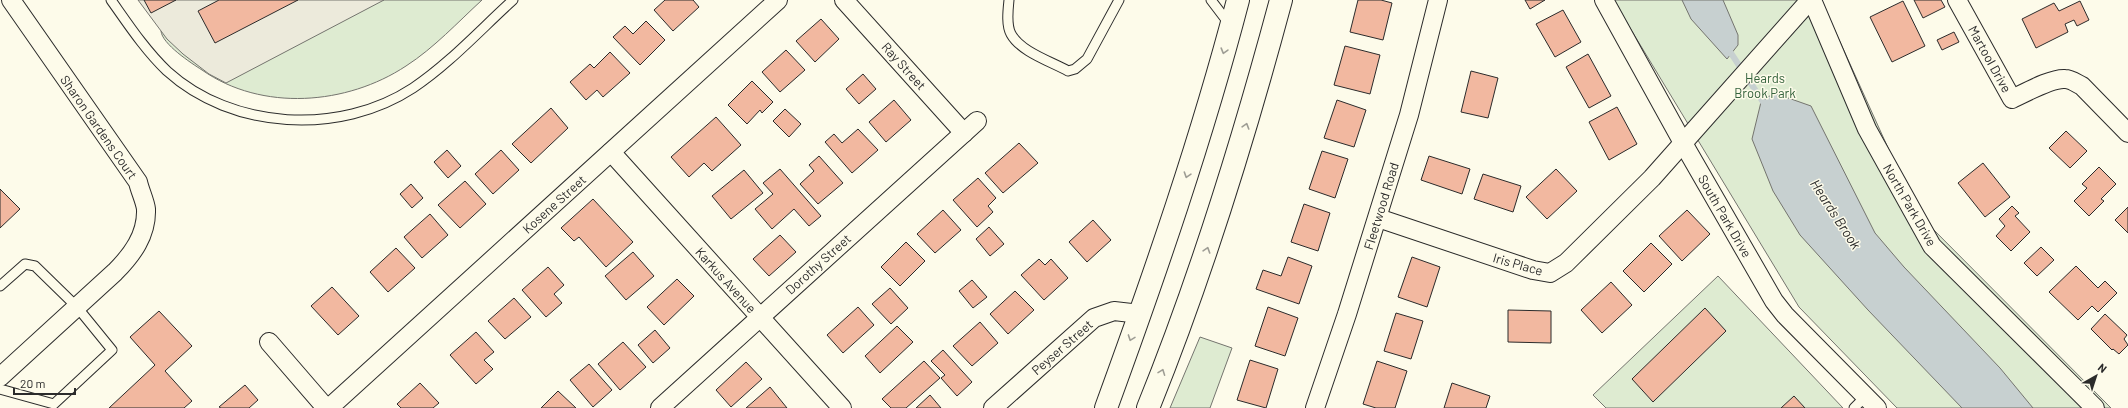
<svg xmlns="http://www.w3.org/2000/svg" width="2128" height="408" viewBox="0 0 2128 408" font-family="Barlow,sans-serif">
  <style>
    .green { fill: #deebd1; stroke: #74746e }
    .parking { fill: #eceadb; stroke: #74746e }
    .water { fill: #c7d0d0; stroke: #74746e }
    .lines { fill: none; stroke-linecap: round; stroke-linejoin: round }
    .stream { stroke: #c7d0d0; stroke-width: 6 }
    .building { fill: #f2b8a0; stroke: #2b2b2b }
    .service-casing { stroke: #2b2b2b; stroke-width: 11 }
    .minor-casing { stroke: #2b2b2b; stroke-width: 20 }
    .trunk-casing { stroke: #2b2b2b; stroke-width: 24 }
    .service { stroke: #fdfbea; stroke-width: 9 }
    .minor { stroke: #fdfbea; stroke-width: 18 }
    .trunk { stroke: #fdfbea; stroke-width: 22 }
    .oneway { stroke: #9e9d94 }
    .labels { text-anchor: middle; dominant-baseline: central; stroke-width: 3; stroke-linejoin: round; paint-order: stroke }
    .street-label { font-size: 13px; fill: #2b2b2b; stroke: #fdfbea }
    .park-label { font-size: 13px; fill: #34623c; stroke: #fdfbea }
    .water-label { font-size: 14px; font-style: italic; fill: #2b2b2b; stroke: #fdfbea }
  </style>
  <rect width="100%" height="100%" fill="#fdfbea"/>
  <g class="green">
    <path d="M382 0H482C458 22 434 48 406 66 347 105 262 112 202 70 191 63 162 44 161 31Z"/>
    <polygon points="1613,0 1821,0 1918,214 2111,408 1897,408 1799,307"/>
    <polygon points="1718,276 1843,408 1606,408 1593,395"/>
    <polygon points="1200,337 1232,348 1210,408 1170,408"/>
  </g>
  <polygon class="parking" points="138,0 384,0 226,83 209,74 183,54 167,39"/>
  <g class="water">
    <polygon points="1682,0 1723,0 1738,35 1738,45 1727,59 1691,19"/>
    <polygon points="1774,93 1811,106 1875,233 1904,267 2000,368 2033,408 1962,408 1868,310 1800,235 1773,191 1752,139 1761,102"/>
  </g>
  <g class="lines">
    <polyline class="stream" points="1727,47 1767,108"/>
  </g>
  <g class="building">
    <polygon points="144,0 176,0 151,13"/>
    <polygon points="219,0 298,0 215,43 198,11"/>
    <polygon points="665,0 693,0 699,7 673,31 654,10"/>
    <polygon points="1358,0 1381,0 1392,3 1383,40 1350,32"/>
    <polygon points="1525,0 1545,0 1530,9"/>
    <polygon points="1914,0 1941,0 1945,7 1923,18"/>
    <polygon points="1903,1 1925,46 1892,62 1870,17"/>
    <polygon points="2080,1 2089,20 2077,26 2074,20 2065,24 2068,32 2036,48 2022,19 2054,3 2059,11"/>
    <polygon points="1563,10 1581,42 1555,57 1536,24"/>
    <polygon points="821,19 839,39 815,62 796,41"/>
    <polygon points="646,21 665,40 640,65 613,37 625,26 633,34"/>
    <polygon points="1954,32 1959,42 1942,50 1937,40"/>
    <polygon points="1345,46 1380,55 1370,94 1334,85"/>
    <polygon points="786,50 805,70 780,92 762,72"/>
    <polygon points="610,52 630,73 603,97 597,90 586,100 570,82 590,64 594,68"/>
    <polygon points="1588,54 1611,96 1589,108 1566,67"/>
    <polygon points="1471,71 1498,78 1488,118 1461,112"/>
    <polygon points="863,74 876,89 859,104 846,89"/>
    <polygon points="752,81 773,102 762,113 760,110 747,124 728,105"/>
    <polygon points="894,100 911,120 886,142 869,122"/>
    <polygon points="1337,100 1366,110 1354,147 1324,138"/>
    <polygon points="1617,107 1637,144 1609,160 1589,122"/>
    <polygon points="551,108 568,128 531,163 512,144"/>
    <polygon points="785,109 801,124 789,137 773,121"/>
    <polygon points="716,117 741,145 712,171 704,163 689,177 671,157"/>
    <polygon points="858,129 878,150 852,173 825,142 834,134 842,143"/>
    <polygon points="2066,131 2087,151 2070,168 2049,148"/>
    <polygon points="1019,143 1038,163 1003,193 985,173"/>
    <polygon points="447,150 461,166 448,178 434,162"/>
    <polygon points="501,150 519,170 493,194 475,174"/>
    <polygon points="1322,151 1348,159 1335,198 1309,189"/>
    <polygon points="819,156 843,183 818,204 800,184 814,171 809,165"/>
    <polygon points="1429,156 1470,169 1462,194 1421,180"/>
    <polygon points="1983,163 2010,197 1985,217 1958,183"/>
    <polygon points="2099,167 2116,184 2101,199 2104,201 2089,216 2074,201 2087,188 2082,184"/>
    <polygon points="780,169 821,216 809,226 794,209 772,229 755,209 773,194 763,183"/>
    <polygon points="1556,169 1577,191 1547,219 1526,197"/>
    <polygon points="744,170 763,193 731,219 712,196"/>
    <polygon points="1483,174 1521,186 1513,212 1474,199"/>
    <polygon points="978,178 996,198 988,206 993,212 977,227 953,200"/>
    <polygon points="465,181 486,204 460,228 438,205"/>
    <polygon points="411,184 423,198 412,208 400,194"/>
    <polygon points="0,189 20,209 0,228"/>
    <polygon points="593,199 633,242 606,267 579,237 574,241 561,228"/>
    <polygon points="1304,204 1330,213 1318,251 1291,242"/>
    <polygon points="2012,206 2019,213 2015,216 2030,232 2011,251 1996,236 2005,226 1999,219"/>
    <polygon points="2128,207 2128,233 2115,220"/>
    <polygon points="943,210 961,230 935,253 917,234"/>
    <polygon points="1687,210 1710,234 1682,261 1659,236"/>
    <polygon points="430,214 448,235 422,258 404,237"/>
    <polygon points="1093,220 1111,240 1087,262 1069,242"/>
    <polygon points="989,227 1004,244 990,256 976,239"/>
    <polygon points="780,235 796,252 769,276 753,259"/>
    <polygon points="906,242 925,261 900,286 881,267"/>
    <polygon points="1651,243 1672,264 1644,292 1623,271"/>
    <polygon points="2041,247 2054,260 2037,276 2024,263"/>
    <polygon points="396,248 415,268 388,292 370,272"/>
    <polygon points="633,252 654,276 626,300 605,276"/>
    <polygon points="1288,257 1312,266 1299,304 1256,289 1263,270 1281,276"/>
    <polygon points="1412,257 1440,267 1427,307 1398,297"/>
    <polygon points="1039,259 1045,265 1051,259 1068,278 1044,300 1021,275"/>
    <polygon points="2076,266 2098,288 2105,281 2117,293 2098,312 2092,306 2078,320 2049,292"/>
    <polygon points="548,267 564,285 554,294 562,303 546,317 522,290"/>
    <polygon points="677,279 694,296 664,325 647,307"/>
    <polygon points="972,280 987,297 973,308 959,291"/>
    <polygon points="1611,282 1632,305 1602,333 1581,310"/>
    <polygon points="332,287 359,316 338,335 311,306"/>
    <polygon points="890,288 908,308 891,324 872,304"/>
    <polygon points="1015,291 1034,310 1008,334 990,314"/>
    <polygon points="514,298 531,317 505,339 488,321"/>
    <polygon points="858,307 874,325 843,353 827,335"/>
    <polygon points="1268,307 1298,318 1285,356 1255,346"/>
    <polygon points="1705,308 1726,331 1653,402 1632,379"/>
    <polygon points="1508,310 1551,311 1551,343 1508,342"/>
    <polygon points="159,311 192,346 165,371 192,401 184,408 109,408 155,365 130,337"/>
    <polygon points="1396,313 1423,321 1411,359 1384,351"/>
    <polygon points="2105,314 2127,335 2124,339 2128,345 2119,354 2113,349 2112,350 2091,329"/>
    <polygon points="980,322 998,343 972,366 953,346"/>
    <polygon points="897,326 913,342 880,373 865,356"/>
    <polygon points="655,330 670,348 653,363 638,345"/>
    <polygon points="476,332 494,352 484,360 493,369 476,384 450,355"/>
    <polygon points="623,342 646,367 620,390 598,364"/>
    <polygon points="943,350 972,382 957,396 941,378 945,375 931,361"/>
    <polygon points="1250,360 1278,369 1266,408 1237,400"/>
    <polygon points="924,361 940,378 906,408 891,408 882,399"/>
    <polygon points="1377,361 1407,371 1395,408 1376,408 1363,404"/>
    <polygon points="746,362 762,379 731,407 716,390"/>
    <polygon points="589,364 612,390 593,407 570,380"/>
    <polygon points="420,383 439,403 433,408 401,408 397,404"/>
    <polygon points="1452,383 1490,396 1486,408 1444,408"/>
    <polygon points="245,385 258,400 249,408 221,408 219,407"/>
    <polygon points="770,387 787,408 746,408"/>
    <polygon points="558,391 576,408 541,408"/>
    <polygon points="930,395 941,408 916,408"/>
    <polygon points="1794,396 1805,408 1781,408"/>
  </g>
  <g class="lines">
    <defs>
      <g id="service">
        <path d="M111 0C128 24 145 50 167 71 232 130 340 136 413 88 449 64 481 29 513 0"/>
        <path d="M1009 0C1008 10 1006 25 1011 34 1021 52 1050 61 1068 71L1075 69 1087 59 1119 0"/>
        <polyline points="1211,0 1230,25"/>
        <polyline points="0,286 25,264 35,266 77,307 112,350 54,404 0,389"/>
        <polyline points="1854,408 1866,396"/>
      </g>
      <g id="minor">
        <polyline points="844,0 964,133"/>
        <polyline points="1604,0 1683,143 1774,301 1785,315 1877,408"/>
        <polyline points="1812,0 1867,129 1932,246 2095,408"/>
        <path d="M1957 0 2012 99C2025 93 2051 78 2065 79 2071 79 2076 83 2082 86L2128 133"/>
        <polyline points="611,152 842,408"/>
        <polyline points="1378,218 1533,270 1550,273 1566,263 1652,178 1810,0"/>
        <polyline points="269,342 326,408"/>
        <path d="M0 377 115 272C132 255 147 235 146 209 145 201 140 191 138 182L11 0"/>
        <polyline points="329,408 778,0"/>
        <polyline points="660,408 977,121"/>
        <polyline points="993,408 1094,318 1114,311 1140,314"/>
        <polyline points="1315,408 1347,314 1409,115 1438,0"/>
      </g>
      <g id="trunk">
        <path d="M1106 408C1155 274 1202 138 1238 0"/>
        <path d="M1148 408C1202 275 1244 138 1281 0"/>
      </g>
    </defs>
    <use href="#service" class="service-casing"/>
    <use href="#minor" class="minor-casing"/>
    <use href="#trunk" class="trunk-casing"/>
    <use href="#service" class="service"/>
    <use href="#minor" class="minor"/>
    <use href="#trunk" class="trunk"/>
  </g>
  <defs><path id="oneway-chevron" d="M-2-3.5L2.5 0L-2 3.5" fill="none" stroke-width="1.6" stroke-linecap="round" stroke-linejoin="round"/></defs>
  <g class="oneway">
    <use href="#oneway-chevron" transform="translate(1224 51) rotate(106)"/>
    <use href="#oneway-chevron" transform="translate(1246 126) rotate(-73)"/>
    <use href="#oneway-chevron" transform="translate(1187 175) rotate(108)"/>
    <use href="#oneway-chevron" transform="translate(1207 250) rotate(-72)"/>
    <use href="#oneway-chevron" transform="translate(1131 338) rotate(110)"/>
    <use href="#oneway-chevron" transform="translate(1162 372) rotate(-69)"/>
  </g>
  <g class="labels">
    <g class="street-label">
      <text transform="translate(1990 59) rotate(61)">Martool Drive</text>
      <text transform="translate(904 66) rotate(48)">Ray Street</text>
      <text transform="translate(99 127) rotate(55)">Sharon Gardens Court</text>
      <text transform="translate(554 204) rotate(-42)">Kosene Street</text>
      <text transform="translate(1910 205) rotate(60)">North Park Drive</text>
      <text transform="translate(1381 206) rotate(-73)">Fleetwood Road</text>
      <text transform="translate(1725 216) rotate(60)">South Park Drive</text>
      <text transform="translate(818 264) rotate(-42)">Dorothy Street</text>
      <text transform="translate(1518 264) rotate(16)">Iris Place</text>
      <text transform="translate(726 280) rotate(48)">Karkus Avenue</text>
      <text transform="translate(1062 347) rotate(-41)">Peyser Street</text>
    </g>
    <g class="park-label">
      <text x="1765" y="78">Heards<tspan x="1765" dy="15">Brook Park</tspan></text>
    </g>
    <g class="water-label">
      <text transform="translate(1836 214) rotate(57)">Heards Brook</text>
    </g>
  </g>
  <g transform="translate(2096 376) rotate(39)" stroke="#fdfbea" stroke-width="3" paint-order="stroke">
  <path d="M0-3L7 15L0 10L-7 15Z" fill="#2b2b2b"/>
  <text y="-6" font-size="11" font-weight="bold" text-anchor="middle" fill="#2b2b2b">N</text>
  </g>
  <path d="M14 388v6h61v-6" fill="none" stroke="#2b2b2b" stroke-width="2"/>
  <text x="20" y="388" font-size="12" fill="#2b2b2b" stroke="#fdfbea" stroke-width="3" paint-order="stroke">20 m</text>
</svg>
